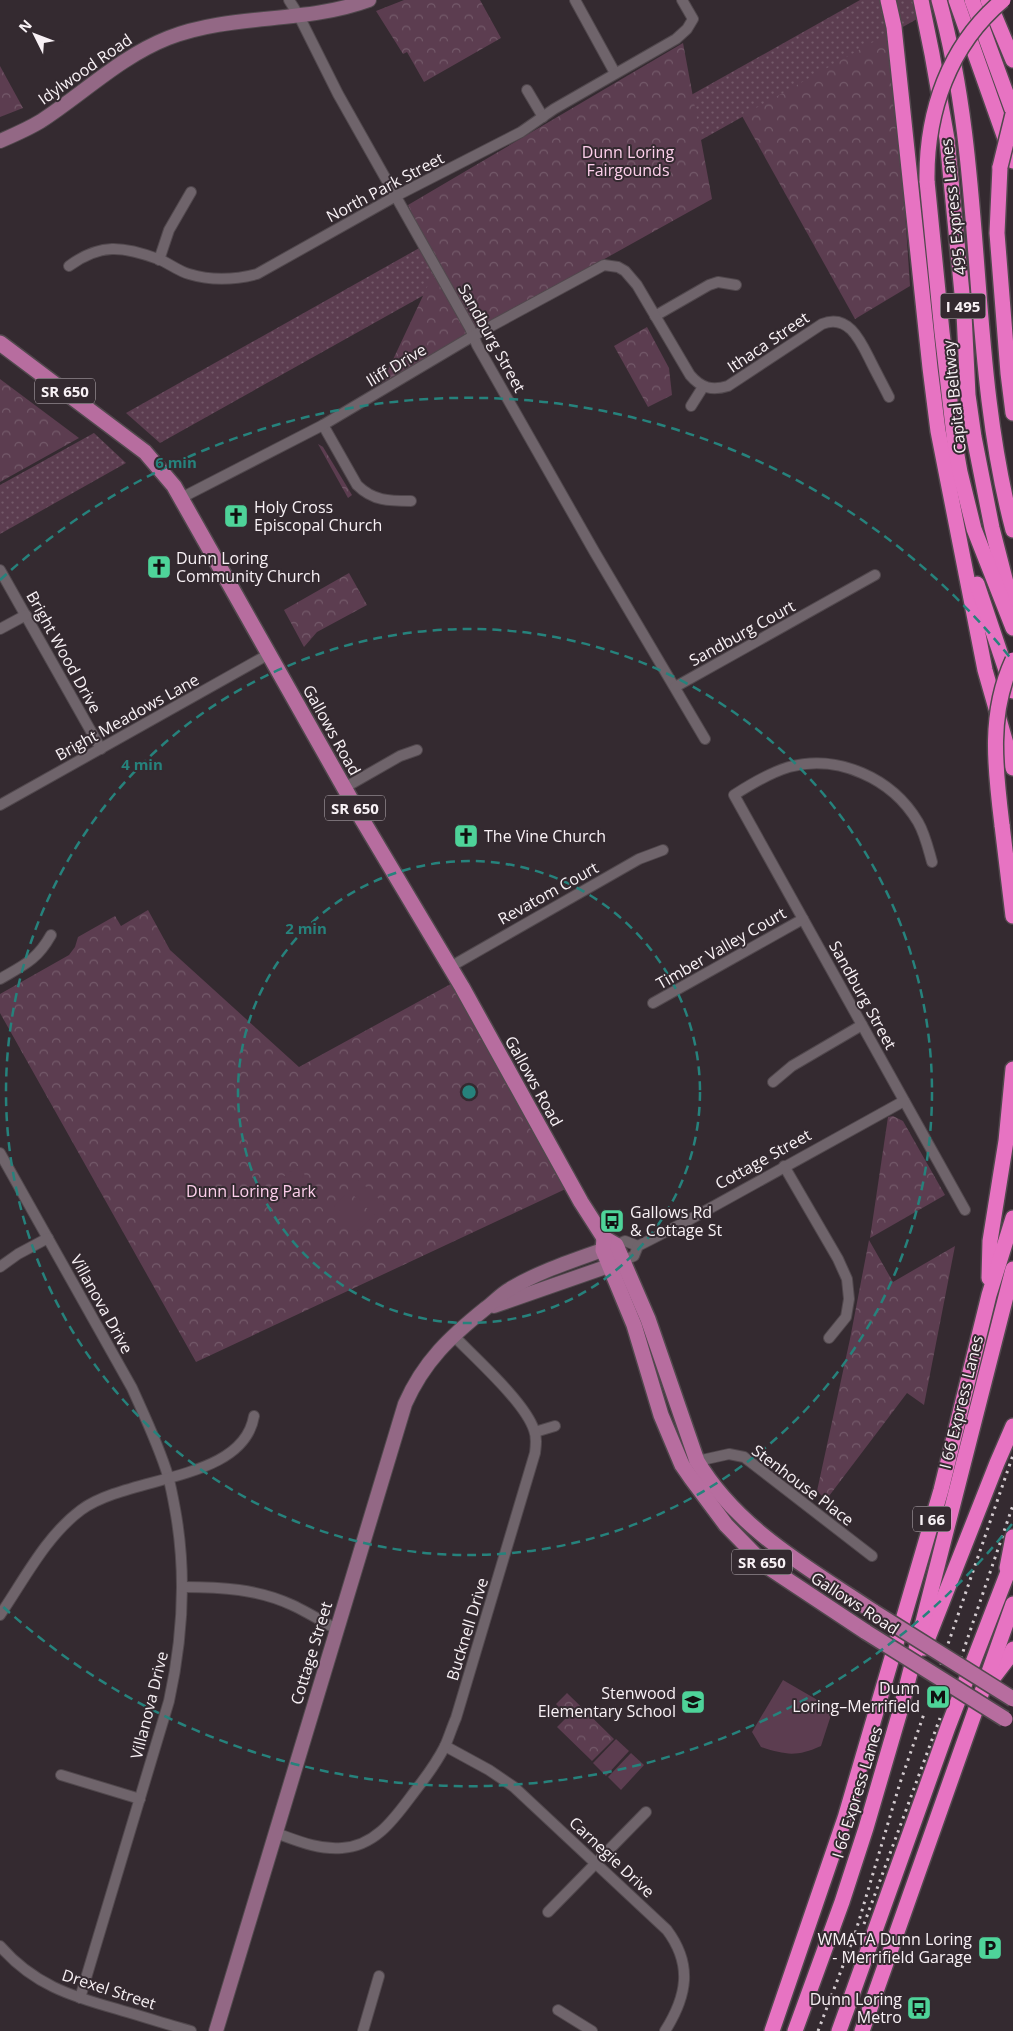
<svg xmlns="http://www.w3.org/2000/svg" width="1013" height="2031" viewBox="0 0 1013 2031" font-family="'Open Sans',sans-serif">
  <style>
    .grass { fill: url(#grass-dots) }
    .forest { fill: url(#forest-crowns) }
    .garden { fill: #5c3d50 }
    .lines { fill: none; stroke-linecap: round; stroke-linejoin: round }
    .street-casing { stroke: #51484d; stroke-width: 12 }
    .secondary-casing { stroke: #51484d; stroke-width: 16 }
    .primary-casing { stroke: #51484d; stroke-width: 18 }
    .highway-casing { stroke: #51484d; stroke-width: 18 }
    .street { stroke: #6f646b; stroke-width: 10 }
    .secondary { stroke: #936885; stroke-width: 14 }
    .primary { stroke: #b76d9f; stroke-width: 15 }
    .highway { stroke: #e773c2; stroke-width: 15 }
    .rail { stroke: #d3cbcf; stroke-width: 3; stroke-dasharray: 2.5 5; stroke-linecap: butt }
    .primary-bridge-casing { stroke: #51484d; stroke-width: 18; stroke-linecap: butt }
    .highway-bridge-casing { stroke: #51484d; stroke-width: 18; stroke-linecap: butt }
    .primary-bridge { stroke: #b76d9f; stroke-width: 15 }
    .highway-bridge { stroke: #e773c2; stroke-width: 15 }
    .ring { fill: none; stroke: #26827c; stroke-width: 2.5; stroke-dasharray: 9 6 }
    .labels { text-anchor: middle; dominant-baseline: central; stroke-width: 4; stroke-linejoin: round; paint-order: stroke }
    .shield { fill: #342a30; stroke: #bdb5ba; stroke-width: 1 }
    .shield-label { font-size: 15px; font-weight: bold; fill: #f8f1f5 }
    .street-label { font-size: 16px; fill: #f8f1f5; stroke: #342a30 }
    .park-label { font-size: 16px; fill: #fdcfeb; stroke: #342a30 }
    .poi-label { font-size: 16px; fill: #f8f1f5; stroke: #342a30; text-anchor: start }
    .centre { fill: #26827c; stroke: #342a30; stroke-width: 2.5 }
    .ring-label { font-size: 15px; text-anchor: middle; font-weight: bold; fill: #26827c; stroke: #342a30; stroke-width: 4; stroke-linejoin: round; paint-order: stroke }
  </style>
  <defs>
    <pattern id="grass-dots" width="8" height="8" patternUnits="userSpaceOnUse" patternTransform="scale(1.25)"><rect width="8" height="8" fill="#5c3d50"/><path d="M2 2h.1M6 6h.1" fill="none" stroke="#745a6a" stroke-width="1.8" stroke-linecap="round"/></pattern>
    <pattern id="forest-crowns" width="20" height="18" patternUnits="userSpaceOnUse" patternTransform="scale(1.25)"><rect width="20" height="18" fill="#5c3d50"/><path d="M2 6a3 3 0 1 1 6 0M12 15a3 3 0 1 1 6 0" fill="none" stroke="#745a6a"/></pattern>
  </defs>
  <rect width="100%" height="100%" fill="#342a30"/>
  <g class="grass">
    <polygon points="860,0 951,0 160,443 126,413"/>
    <polygon points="94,433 126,463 0,534 0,485"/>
  </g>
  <g class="forest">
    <polygon points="404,0 480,0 501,38 424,82 407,52 403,54 376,11"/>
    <polygon points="889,33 895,60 910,286 855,319 742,116"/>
    <polygon points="683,43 712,199 382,383 436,268 408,205"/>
    <polygon points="0,66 23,108 0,117"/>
    <polygon points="647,327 669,368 672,395 648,407 614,346"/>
    <polygon points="0,379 79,438 0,482"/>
    <polygon points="318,444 323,447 352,495 348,498"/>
    <polygon points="349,573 367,605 317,632 304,647 284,610"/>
    <polygon points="148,910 170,950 299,1067 458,980 572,1186 196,1362 0,1013 0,994 69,955 75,947 78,937 115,916 121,926"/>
    <polygon points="893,1116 903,1121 945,1195 870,1238 888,1117"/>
    <polygon points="869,1240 893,1282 955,1246 924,1405 907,1393 826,1500 817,1491 850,1339"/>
    <polygon points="567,1693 614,1739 592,1761 557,1727 568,1716 556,1704"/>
  </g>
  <g class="garden">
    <polygon points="298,1166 311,1183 281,1205 268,1188"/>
    <polygon points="359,1180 384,1204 374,1215 349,1191"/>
    <polygon points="345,1195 370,1219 358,1231 334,1206"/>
    <path d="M783 1680 833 1709 821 1746C797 1757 785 1755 761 1747L752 1732Z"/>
    <polygon points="616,1739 629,1751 606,1776 593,1763"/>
    <polygon points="631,1753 644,1765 621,1790 608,1777"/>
  </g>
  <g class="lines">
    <defs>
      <g id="street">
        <polyline points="289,0 299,16 338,94 470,328 477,345 594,551 705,739"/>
        <polyline points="575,0 615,73"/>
        <polyline points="527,90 543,117"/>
        <polyline points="159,260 169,230 191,192"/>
        <path d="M69 266C100 243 123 246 158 259 169 263 178 271 189 274 212 281 234 280 257 274L396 196 521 132 554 109 676 39 687 29 693 19 682 0"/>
        <polyline points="655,316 709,285 718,282 736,285"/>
        <polyline points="691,406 703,387"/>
        <path d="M323 425 357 485C373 501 389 501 411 501"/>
        <path d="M181 498 323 425 473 336 604 265 618 267 625 271 637 285 690 375C701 388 712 391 728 386L822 324C849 313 861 342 871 362 877 374 883 385 889 397"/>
        <polyline points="0,570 101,749"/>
        <polyline points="0,629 26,615"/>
        <polyline points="675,687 875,575"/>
        <polyline points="344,788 400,756 417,750"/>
        <polyline points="0,805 269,654"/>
        <path d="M932 862C928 848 925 834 918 822 892 778 838 754 789 767 769 773 751 784 734 795L965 1210"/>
        <polyline points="450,967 639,859 663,850"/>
        <path d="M0 979C24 965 37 960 51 935"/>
        <polyline points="653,1003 803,919"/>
        <polyline points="773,1082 792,1066 862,1025"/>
        <path d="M0 1153 132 1388C145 1417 159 1446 168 1476 171 1487 173 1498 175 1509 187 1574 183 1637 169 1701L80 1998"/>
        <polyline points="784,1166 838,1259 847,1279 849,1299 846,1317 829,1338"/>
        <polyline points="616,1245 625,1241 638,1246"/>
        <polyline points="624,1260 634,1256 638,1246 687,1221 904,1101"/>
        <polyline points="0,1267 18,1254 48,1238"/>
        <polyline points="535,1432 555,1426"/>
        <polyline points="693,1462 729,1454 744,1457 872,1556"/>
        <path d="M183 1587C221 1587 258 1589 292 1605 307 1612 322 1621 336 1629"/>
        <path d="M0 1615C24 1580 46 1536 81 1510 128 1475 243 1482 254 1416"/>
        <path d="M445 1746 489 1770 514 1787 667 1930C693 1965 687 1996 665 2031"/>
        <polyline points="61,1775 140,1799"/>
        <path d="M276 1833C298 1841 319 1850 342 1848 377 1846 396 1816 415 1791 426 1777 437 1762 445 1746 449 1737 452 1727 456 1718L535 1453C536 1445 537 1437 534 1430 525 1402 475 1358 453 1335"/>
        <polyline points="548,1912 646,1812"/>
        <path d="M0 1946C33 1984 70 1996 117 2009 141 2016 166 2024 191 2031"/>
        <polyline points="558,2010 592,2031"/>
        <polyline points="363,2031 379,1976"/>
      </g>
      <g id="secondary">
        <path d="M0 141C14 135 28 129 41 121 84 93 120 57 168 38 232 13 304 24 369 0"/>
        <polyline points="494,1306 620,1262"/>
        <path d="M216 2031 405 1404C424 1361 450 1337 486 1308 494 1302 501 1294 510 1289 541 1270 579 1259 613 1246"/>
      </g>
      <g id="primary">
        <path d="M0 343 145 452 174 486 363 821 462 987 581 1202 604 1238 616 1245 648 1319 697 1461C738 1530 810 1569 874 1612"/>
        <polyline points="604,1238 603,1250 634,1325 661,1415 682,1465 691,1478 726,1525 765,1565 866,1632"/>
      </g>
      <g id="highway">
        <polyline points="888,0 894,27 930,368 938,431 985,670 1013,768"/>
        <polyline points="921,0 932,54 947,139 964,314 968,395 974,437 992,528 1013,610"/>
        <path d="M939 0C987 173 967 357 1013 530"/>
        <polyline points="956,0 1013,161"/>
        <polyline points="972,0 1013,112"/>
        <polyline points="988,0 1013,60"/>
        <polyline points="1000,167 997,233 1008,373 1013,413"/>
        <polyline points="927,181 942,332 955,444 960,472 974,529 1013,628"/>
        <polyline points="977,584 1013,691"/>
        <polyline points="1002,825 1013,916"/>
        <polyline points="989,1278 990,1241 1006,1141 1013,1069"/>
        <polyline points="1007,1568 1013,1537"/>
        <polyline points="924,1648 997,1463 1013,1426"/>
        <polyline points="990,1682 1009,1657 1013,1649"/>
        <polyline points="772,2031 845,1818 941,1490 989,1295 1013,1218"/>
        <polyline points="795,2031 842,1902 866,1828 901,1708 1013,1269"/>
        <polyline points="839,2031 948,1727 1013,1559"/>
        <polyline points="862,2031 1013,1604"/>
      </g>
    </defs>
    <use href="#street" class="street-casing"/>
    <use href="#secondary" class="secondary-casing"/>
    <use href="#primary" class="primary-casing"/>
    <use href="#highway" class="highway-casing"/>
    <use href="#street" class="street"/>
    <use href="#secondary" class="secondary"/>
    <use href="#primary" class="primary"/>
    <use href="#highway" class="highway"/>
    <g class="rail">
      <polyline points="936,1679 1013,1455"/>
      <polyline points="951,1687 1013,1505"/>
      <polyline points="864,1924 940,1718"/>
      <polyline points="818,2031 855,1934 900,1783 925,1711"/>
    </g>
    <defs>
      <g id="primary-bridge">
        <polyline points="874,1612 1013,1699"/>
        <polyline points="866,1632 1005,1719"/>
      </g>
      <g id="highway-bridge">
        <polyline points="1000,167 1013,114"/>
        <path d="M927 181C926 112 949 45 1003 0"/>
        <path d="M1002 825C995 768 988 714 1013 660"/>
      </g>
    </defs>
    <use href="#primary-bridge" class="primary-bridge-casing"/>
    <use href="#highway-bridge" class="highway-bridge-casing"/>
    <use href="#primary-bridge" class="primary-bridge"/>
    <use href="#highway-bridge" class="highway-bridge"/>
  </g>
  <g class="ring">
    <circle cx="469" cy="1092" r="231"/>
    <circle cx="469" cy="1092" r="463"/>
    <path d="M1012 1524A694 694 0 0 1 0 1604M0 580A694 694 0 0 1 1012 660"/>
  </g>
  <defs>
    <symbol id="church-square" viewBox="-11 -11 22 22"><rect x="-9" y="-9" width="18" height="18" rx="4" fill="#4ed399" stroke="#342a30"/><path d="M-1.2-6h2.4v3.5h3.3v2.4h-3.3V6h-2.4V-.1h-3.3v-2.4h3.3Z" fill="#111"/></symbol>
    <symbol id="bus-square" viewBox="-11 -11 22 22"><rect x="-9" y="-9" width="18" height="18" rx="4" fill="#4ed399" stroke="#342a30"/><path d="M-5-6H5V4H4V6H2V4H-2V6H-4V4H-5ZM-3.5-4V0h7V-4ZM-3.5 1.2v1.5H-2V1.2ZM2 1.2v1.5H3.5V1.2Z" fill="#111"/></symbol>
    <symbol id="metro-square" viewBox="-11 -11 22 22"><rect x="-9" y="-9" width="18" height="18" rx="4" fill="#4ed399" stroke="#342a30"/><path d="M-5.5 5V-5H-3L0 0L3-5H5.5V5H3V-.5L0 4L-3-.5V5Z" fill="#111"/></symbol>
    <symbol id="school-square" viewBox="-11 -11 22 22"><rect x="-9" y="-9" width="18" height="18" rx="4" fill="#4ed399" stroke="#342a30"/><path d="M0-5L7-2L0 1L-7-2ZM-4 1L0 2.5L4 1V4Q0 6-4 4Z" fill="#111"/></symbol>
    <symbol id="parking-square" viewBox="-11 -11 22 22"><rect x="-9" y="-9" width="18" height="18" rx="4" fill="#4ed399" stroke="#342a30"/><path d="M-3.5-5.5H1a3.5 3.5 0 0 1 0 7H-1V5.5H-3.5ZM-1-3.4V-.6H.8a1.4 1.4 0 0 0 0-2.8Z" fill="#111"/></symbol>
  </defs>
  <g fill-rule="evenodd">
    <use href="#church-square" x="222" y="502" width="28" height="28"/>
    <use href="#church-square" x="145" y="553" width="28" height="28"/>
    <use href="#church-square" x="452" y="822" width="28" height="28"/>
    <use href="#bus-square" x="598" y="1207" width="28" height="28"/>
    <use href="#metro-square" x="924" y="1683" width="28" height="28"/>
    <use href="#school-square" x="679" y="1688" width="28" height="28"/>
    <use href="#parking-square" x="976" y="1934" width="28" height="28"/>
    <use href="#bus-square" x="905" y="1994" width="28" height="28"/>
  </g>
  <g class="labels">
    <g class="shield">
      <rect x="940.5" y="293.5" width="45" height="25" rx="4"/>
      <rect x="35" y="378.5" width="60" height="25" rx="4"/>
      <rect x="325" y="795.5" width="60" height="25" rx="4"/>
      <rect x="913" y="1506.5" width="38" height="25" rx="4"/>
      <rect x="732" y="1549.5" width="60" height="25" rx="4"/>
    </g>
    <g class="shield-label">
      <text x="963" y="306">I 495</text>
      <text x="65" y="391">SR 650</text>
      <text x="355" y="808">SR 650</text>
      <text x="932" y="1519">I 66</text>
      <text x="762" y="1562">SR 650</text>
    </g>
    <g class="street-label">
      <text transform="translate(85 69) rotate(-35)">Idylwood Road</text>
      <text transform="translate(385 187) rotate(-28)">North Park Street</text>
      <text transform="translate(953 207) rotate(-96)">495 Express Lanes</text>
      <text transform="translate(492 338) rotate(61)">Sandburg Street</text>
      <text transform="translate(768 342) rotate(-34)">Ithaca Street</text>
      <text transform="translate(396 365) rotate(-31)">Iliff Drive</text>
      <text transform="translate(954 397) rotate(-96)">Capital Beltway</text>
      <text transform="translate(742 633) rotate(-29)">Sandburg Court</text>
      <text transform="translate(64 652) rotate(61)">Bright Wood Drive</text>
      <text transform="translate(127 717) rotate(-29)">Bright Meadows Lane</text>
      <text transform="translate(332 730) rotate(61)">Gallows Road</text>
      <text transform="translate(548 893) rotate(-29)">Revatom Court</text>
      <text transform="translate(721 948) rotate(-30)">Timber Valley Court</text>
      <text transform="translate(863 995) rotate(61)">Sandburg Street</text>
      <text transform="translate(534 1081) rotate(61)">Gallows Road</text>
      <text transform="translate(763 1159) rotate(-29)">Cottage Street</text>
      <text transform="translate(102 1304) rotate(61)">Villanova Drive</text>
      <text transform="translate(961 1402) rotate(-76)">I 66 Express Lanes</text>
      <text transform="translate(803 1485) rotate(37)">Stenhouse Place</text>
      <text transform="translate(855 1603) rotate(33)">Gallows Road</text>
      <text transform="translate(467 1629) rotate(-73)">Bucknell Drive</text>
      <text transform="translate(311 1653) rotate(-73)">Cottage Street</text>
      <text transform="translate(149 1705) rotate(-76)">Villanova Drive</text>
      <text transform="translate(857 1792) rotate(-73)">I 66 Express Lanes</text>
      <text transform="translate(612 1857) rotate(43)">Carnegie Drive</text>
      <text transform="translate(109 1989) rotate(18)">Drexel Street</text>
    </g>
    <g class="park-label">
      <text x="628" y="152">Dunn Loring<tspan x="628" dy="18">Fairgounds</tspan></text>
      <text x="251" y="1191">Dunn Loring Park</text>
    </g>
    <g class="poi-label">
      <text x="254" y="507">Holy Cross<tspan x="254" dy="18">Episcopal Church</tspan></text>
      <text x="176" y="558">Dunn Loring<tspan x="176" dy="18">Community Church</tspan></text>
      <text x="484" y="836">The Vine Church</text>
      <text x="630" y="1212">Gallows Rd<tspan x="630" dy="18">&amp; Cottage St</tspan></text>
      <text x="920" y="1688" text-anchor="end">Dunn<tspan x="920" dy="18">Loring–Merrifield</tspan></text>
      <text x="676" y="1693" text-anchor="end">Stenwood<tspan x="676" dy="18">Elementary School</tspan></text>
      <text x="972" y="1939" text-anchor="end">WMATA Dunn Loring<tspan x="972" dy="18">- Merrifield Garage</tspan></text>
      <text x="902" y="1999" text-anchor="end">Dunn Loring<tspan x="902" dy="18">Metro</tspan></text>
    </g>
  </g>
  <circle cx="469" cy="1092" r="8" class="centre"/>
  <g class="ring-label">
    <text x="176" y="468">6 min</text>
    <text x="142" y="770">4 min</text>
    <text x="306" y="934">2 min</text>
  </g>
  <g transform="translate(35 35) rotate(312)" stroke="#342a30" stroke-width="4" paint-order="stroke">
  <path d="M0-4L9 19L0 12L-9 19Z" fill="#f8f1f5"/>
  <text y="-8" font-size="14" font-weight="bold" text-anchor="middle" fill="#f8f1f5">N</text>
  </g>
</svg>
